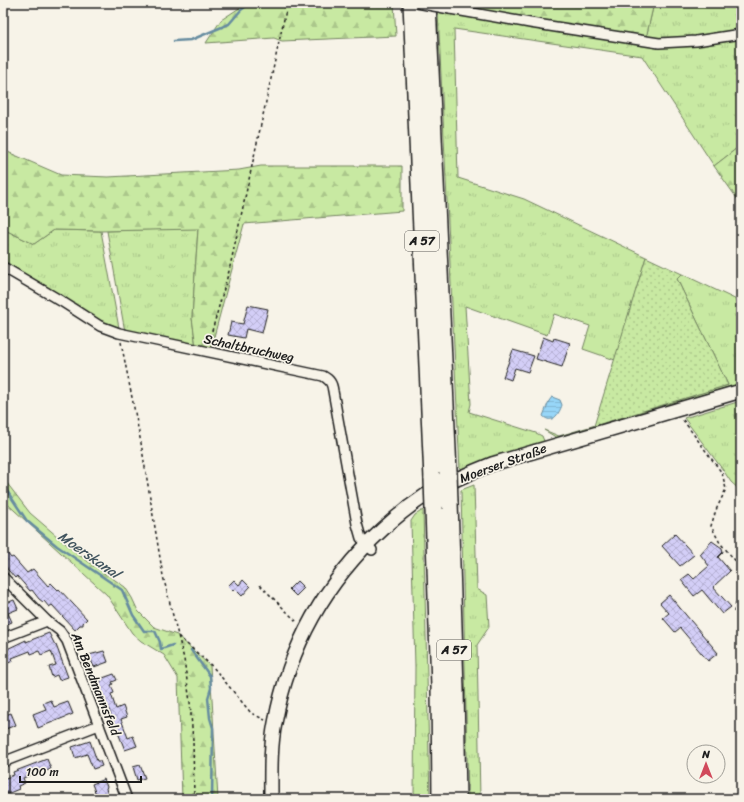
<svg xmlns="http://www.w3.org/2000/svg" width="744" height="802" viewBox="0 0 744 802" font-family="Sriracha,sans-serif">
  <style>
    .grass { fill: url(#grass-tufts); stroke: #72825f }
    .forest { fill: url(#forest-firs); stroke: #72825f }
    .garden { fill: url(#garden-dots); stroke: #72825f }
    .water { fill: url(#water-rules); stroke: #668ca0 }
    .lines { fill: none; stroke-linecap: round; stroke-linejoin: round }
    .stream { stroke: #668ca0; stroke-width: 2.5 }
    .building { fill: url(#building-cross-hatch); stroke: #1c1c1c }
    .lane-casing { stroke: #1c1c1c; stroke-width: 8 }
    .street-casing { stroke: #1c1c1c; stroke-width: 12 }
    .secondary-casing { stroke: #1c1c1c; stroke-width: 16 }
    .highway-casing { stroke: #1c1c1c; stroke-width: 20 }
    .path { stroke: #1c1c1c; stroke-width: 1.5; stroke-dasharray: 3 3; stroke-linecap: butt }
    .lane { stroke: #f7f3e8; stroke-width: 4.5 }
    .street { stroke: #f7f3e8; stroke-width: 9 }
    .secondary { stroke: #f7f3e8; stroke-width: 13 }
    .highway { stroke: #f7f3e8; stroke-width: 17 }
    .street-bridge-casing { stroke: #1c1c1c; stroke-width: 12; stroke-linecap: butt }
    .highway-bridge-casing { stroke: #1c1c1c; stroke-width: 20; stroke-linecap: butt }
    .street-bridge { stroke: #f7f3e8; stroke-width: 9 }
    .highway-bridge { stroke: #f7f3e8; stroke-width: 17 }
    .labels { text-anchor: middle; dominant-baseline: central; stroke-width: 3.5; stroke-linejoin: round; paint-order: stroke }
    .shield { fill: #f7f3e8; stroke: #5e5c59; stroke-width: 1 }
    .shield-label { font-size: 12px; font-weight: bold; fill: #1c1c1c }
    .street-label { font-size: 13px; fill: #1c1c1c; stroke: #f7f3e8 }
    .water-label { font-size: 14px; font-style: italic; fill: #41545e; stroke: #f7f3e8 }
  </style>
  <defs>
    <pattern id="grass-tufts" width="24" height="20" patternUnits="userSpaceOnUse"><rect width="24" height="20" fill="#c8e9a2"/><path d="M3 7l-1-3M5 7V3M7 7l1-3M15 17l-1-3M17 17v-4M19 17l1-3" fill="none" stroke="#abc78b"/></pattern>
    <pattern id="forest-firs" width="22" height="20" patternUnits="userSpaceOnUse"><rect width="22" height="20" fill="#c8e9a2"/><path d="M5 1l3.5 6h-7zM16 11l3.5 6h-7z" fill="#abc78b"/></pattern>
    <pattern id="garden-dots" width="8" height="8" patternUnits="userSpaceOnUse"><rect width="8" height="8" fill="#c8e9a2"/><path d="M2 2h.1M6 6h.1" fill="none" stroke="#abc78b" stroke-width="1.8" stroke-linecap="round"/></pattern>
    <pattern id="water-rules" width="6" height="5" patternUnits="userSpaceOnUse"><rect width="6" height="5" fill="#97d6f8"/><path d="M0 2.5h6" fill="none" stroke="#82b7d4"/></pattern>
    <pattern id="building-cross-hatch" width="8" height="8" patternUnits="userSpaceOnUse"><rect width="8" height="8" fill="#d3cef7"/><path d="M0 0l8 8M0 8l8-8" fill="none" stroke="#b5b0d3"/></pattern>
  </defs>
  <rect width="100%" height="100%" fill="#f7f3e8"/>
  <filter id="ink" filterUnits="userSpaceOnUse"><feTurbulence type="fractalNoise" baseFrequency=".025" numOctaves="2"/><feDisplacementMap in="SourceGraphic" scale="8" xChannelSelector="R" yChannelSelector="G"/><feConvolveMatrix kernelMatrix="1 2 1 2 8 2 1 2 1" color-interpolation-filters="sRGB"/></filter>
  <g filter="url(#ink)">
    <g class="grass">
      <polygon points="654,3 741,3 741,31 685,39 646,38"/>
      <polygon points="438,12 645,45 674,46 741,37 741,145 714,166 642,56 454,29 458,178 524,199 646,257 615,360 583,349 590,326 554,314 547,335 465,306 471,404 469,412 536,433 542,436 544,441 543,443 460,471"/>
      <polygon points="198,228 192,318 196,347 125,332 107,231"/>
      <polygon points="3,229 34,244 54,230 101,231 119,328 104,324 3,264"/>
      <polygon points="682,274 741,302 741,385 559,439 544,430 559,436 728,385 677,279"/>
      <polygon points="741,401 741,491 731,482 723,470 684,418"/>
      <polygon points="474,485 477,589 487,595 489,627 477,645 480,799 468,799 461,490"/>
      <polygon points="423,510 430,799 414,799 415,666 411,521 415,515"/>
    </g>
    <g class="forest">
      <polygon points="247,3 394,3 396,36 282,41 274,38 206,43 221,20"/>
      <polygon points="443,3 654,3 646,38"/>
      <polygon points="741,145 741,204 714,166"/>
      <polygon points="3,150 61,175 108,177 239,170 261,166 402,166 402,211 244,224 211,348 196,347 192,318 198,229 101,231 54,230 34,244 3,229"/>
      <polygon points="3,478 30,513 79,555 125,587 132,598 138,611 154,627 177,635 210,666 218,799 182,799 178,678 164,655 141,641 132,633 107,595 3,500"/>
    </g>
    <polygon class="garden" points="646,257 682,274 677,279 728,385 594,426"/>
    <path class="water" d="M552 397 560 400 562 405C559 414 552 425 543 416L549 401Z"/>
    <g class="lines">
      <g class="stream">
        <polyline points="174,41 191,40 229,24 241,10 250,3"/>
        <polyline points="3,485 27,521 57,546 122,590 133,615 144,631 155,631 160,642 161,649 173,645"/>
        <polyline points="191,650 210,676 211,688 208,698 210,718 213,728 212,799"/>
      </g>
    </g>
    <g class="building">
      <polygon points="248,305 268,309 262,333 246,329 244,338 228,335 231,322 243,324"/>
      <polygon points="543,337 553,341 554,338 570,343 562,367 536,359"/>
      <polygon points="513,350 534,356 528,372 515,368 511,380 503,377"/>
      <polygon points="675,534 694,555 680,566 662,546"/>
      <polygon points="712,541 722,548 723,552 718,557 730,571 713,587 731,607 722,614 702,590 694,596 681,580 689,574 694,579 709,566 700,554"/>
      <polygon points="3,548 11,558 13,557 27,573 33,569 48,586 51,583 58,590 59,589 87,619 83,623 83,625 80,625 75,630 52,605 49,607 44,601 43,602 39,599 32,590 30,591 17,576 15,578 3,564"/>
      <polygon points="234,580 239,585 243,580 250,587 242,596 235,589 233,591 228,586"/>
      <polygon points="297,581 304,588 296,596 289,589"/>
      <polygon points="669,595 718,653 708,661 680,628 675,632 663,618 669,613 660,603"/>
      <polygon points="14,600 18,609 8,613 12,622 5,625 3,620 3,601 4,604"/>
      <polygon points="49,633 55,645 56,645 68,677 59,680 57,675 52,677 49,667 56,665 51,651 41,655 39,651 31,654 30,651 12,658 13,661 3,665 3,651 26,640 26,642"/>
      <polygon points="104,651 108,662 94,667 89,655"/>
      <polygon points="114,674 117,680 112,682 113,684 111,685 114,693 111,694 116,709 123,706 127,717 121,719 128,738 133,736 137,746 125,750 98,683 101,682 100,679"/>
      <polygon points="51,700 54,707 68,702 73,714 38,728 33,714 46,709 43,703"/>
      <polygon points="11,713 16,725 3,730 3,716"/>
      <polygon points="90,741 97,761 100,761 102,766 93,769 87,754 75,758 72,747"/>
      <polygon points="47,759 51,769 36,775 35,773 23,778 25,783 18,786 19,789 7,794 3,784 3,779 14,775 13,772"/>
      <polygon points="140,765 145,778 137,780 133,767"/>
      <polygon points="104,779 107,787 106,788 107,793 97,797 92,784"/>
    </g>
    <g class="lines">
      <defs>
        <polyline id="lane" points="285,3 286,4"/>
        <g id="street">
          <polyline points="450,9 530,23 659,43 696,41 741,34"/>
          <path d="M3 267 61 301 100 326 119 333 323 376C330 380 332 383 333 391L357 524 361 538 372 550"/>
          <polyline points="3,577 47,621 60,631 67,641 127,799"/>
          <polyline points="3,638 47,621"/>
          <polyline points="3,762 99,725"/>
        </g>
        <path id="secondary" d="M271 799C271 774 270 748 275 723 289 647 326 581 383 529 397 516 411 505 426 495 447 483 469 473 492 464L741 391"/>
        <g id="highway">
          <polyline points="412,3 433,479"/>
          <polyline points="427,3 448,472"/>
          <polyline points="449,502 455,689 457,799"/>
          <polyline points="434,509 440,687 441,799"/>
        </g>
      </defs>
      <use href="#lane" class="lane-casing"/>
      <use href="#street" class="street-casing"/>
      <use href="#secondary" class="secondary-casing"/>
      <use href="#highway" class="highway-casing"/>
      <g class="path">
        <polyline points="121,342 141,443 163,576 184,659 190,702 193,740 194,799"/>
        <polyline points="210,343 212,331 229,271 286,10"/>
        <polyline points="683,420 722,473 726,489 716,510 711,526 720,543 741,567"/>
        <polyline points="260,585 298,623"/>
        <polyline points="734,612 741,582"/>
        <polyline points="178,636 213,667 251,713 265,720"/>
      </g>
      <use href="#lane" class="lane"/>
      <use href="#street" class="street"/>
      <use href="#secondary" class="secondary"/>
      <use href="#highway" class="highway"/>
      <defs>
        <polyline id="street-bridge" points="417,3 450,9"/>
        <g id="highway-bridge">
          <polyline points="448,472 449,502"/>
          <polyline points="433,479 434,509"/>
        </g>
      </defs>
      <use href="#street-bridge" class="street-bridge-casing"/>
      <use href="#highway-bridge" class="highway-bridge-casing"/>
      <use href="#street-bridge" class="street-bridge"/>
      <use href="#highway-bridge" class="highway-bridge"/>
    </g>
  </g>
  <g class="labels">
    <g class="shield">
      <rect x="405" y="231" width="34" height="20" rx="3"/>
      <rect x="437" y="640" width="34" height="20" rx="3"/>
    </g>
    <g class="shield-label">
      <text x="422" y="241">A 57</text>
      <text x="454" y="650">A 57</text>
    </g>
    <g class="street-label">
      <text transform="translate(249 348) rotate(12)">Schaltbruchweg</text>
      <text transform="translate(503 463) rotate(-20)">Moerser Straße</text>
      <text transform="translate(96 684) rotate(68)">Am Bendmannsfeld</text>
    </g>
    <g class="water-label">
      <text transform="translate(89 555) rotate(35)">Moerskanal</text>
    </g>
  </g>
  <rect width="744" height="802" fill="none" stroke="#f7f3e8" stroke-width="16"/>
  <rect x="8" y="8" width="728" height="786" fill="none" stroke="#1c1c1c" stroke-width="1.5" filter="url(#ink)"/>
  <g transform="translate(706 764)"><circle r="19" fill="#f7f3e8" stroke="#9f9d96"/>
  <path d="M0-3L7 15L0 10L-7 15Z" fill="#d1495b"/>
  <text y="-6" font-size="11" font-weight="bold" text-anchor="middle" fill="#1c1c1c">N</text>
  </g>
  <path d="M20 776v6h121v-6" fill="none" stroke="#1c1c1c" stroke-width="2"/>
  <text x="26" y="776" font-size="12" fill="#1c1c1c" stroke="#f7f3e8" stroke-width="3" paint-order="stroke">100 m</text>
</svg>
